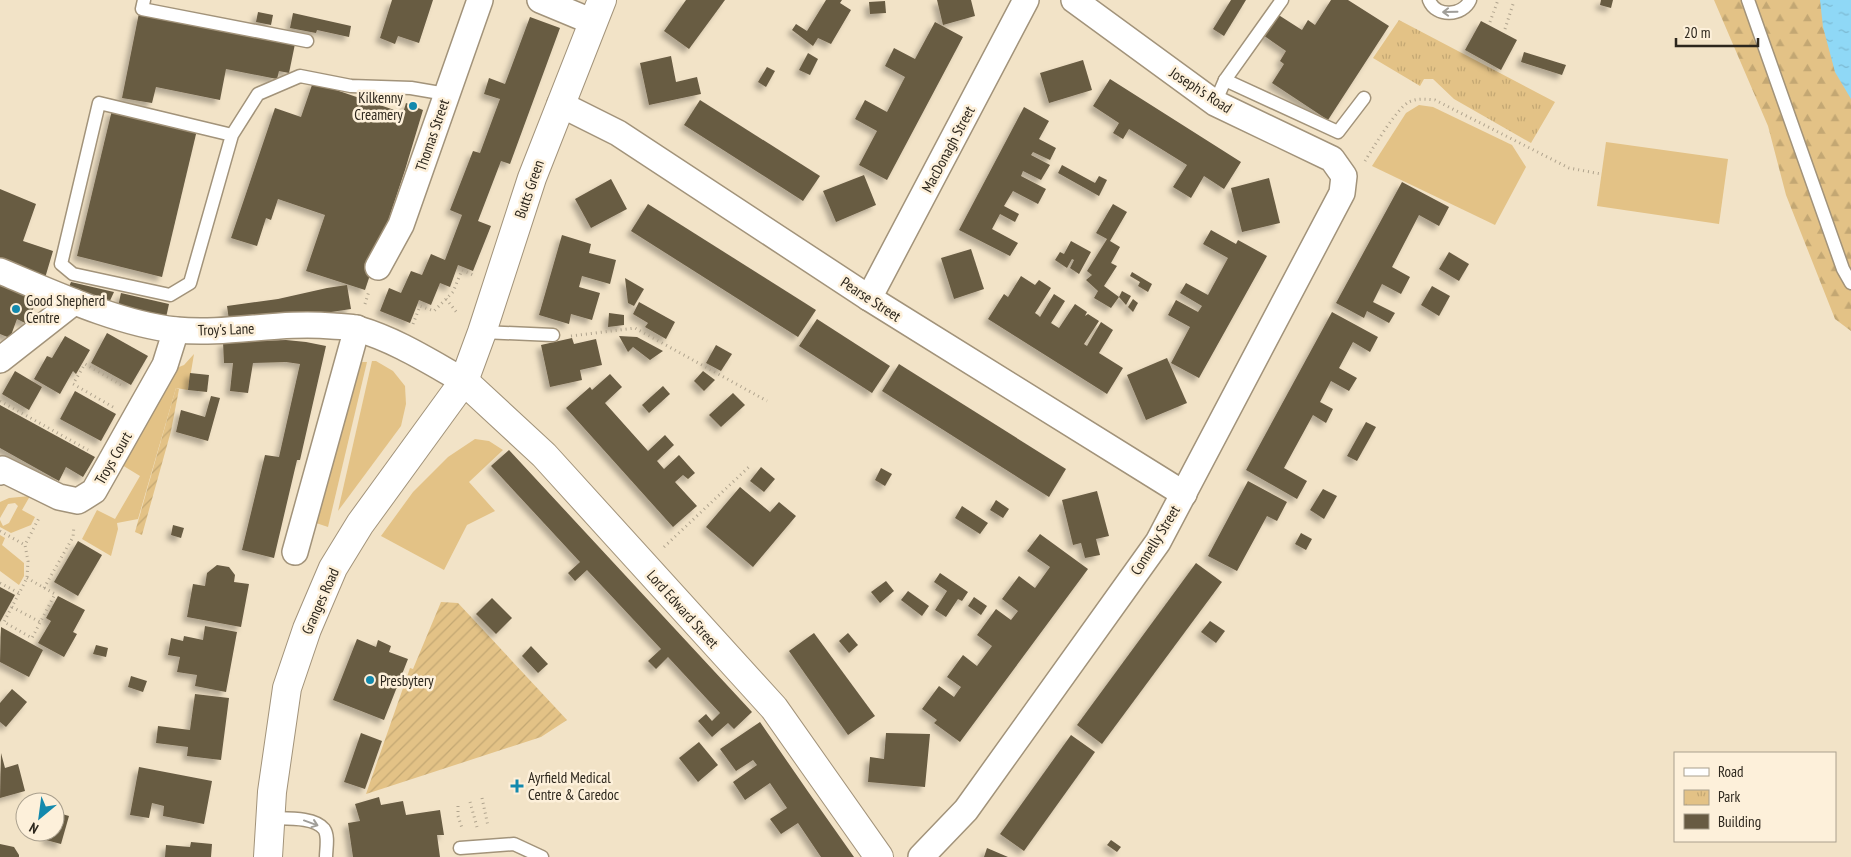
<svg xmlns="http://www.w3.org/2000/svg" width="1851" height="857" viewBox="0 0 1851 857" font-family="'PT Sans Narrow',sans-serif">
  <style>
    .grass { fill: #e3c286 }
    .forest { fill: url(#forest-firs) }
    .park { fill: url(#park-tufts) }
    .garden { fill: url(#garden-furrows) }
    .water { fill: url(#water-ripples) }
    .building { fill: #685b43; filter: url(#shadow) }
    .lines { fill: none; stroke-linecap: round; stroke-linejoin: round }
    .service-casing { stroke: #a2937a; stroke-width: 15 }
    .minor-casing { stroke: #a2937a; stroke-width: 28 }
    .tertiary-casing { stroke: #a2937a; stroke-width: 30 }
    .path { stroke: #b0a48e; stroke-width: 3; stroke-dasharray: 1 4; stroke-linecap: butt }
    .service { stroke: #fff; stroke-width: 12 }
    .minor { stroke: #fff; stroke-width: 25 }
    .tertiary { stroke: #fff; stroke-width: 28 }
    .oneway { stroke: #a09e99 }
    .poi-dot { fill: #1389ad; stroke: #fdf0da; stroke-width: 2 }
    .labels { text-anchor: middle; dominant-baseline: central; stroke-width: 5; stroke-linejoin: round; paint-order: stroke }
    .street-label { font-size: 15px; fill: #2d271d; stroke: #fdf0da }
    .poi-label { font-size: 15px; fill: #2d271d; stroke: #fdf0da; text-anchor: start }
  </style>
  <defs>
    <pattern id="forest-firs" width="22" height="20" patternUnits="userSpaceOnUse" patternTransform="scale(1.25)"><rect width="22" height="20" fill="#e3c286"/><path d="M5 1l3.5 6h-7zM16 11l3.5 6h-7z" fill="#c3a773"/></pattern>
    <pattern id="park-tufts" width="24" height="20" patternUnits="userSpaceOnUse" patternTransform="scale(1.25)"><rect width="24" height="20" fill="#e3c286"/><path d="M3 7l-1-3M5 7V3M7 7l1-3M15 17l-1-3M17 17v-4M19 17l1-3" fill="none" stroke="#c3a773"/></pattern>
    <pattern id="garden-furrows" width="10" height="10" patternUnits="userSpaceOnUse" patternTransform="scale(1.25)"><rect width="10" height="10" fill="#e3c286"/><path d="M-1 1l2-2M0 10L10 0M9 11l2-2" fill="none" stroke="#c3a773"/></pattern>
    <pattern id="water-ripples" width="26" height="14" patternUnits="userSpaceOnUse" patternTransform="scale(1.25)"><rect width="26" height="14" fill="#8fd8f6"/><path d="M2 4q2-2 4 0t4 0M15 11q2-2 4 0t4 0" fill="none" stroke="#7cb9d2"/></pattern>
    <filter id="shadow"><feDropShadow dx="-4.5" dy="4.5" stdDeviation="2.5" flood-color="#0004"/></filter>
  </defs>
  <rect width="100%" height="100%" fill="#f2e3c7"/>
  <g class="grass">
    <polygon points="1419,105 1433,107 1512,145 1526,167 1495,225 1372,166 1406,113"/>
    <polygon points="1606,142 1728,159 1719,224 1597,206"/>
    <polygon points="194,354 188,390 176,388 138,519 117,523 118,529 111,556 82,539 97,510 115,519 140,476 122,465 174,369 184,365"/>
    <polygon points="372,361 376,361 393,371 405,386 406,404 401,426 338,511"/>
    <polygon points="362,362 367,362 328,527 316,523 352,371"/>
    <polygon points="475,439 489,441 503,450 469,482 495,511 467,525 444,570 381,536 413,492 448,457"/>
    <polygon points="30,496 22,510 35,517 31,525 11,533 0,527 0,520 3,526 9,523 18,506 15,503 8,504 0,518 0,502 9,498"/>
    <polygon points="0,535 5,538 2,545 24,563 24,576 19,585 0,571"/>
  </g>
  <polygon class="forest" points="1714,0 1851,0 1851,331 1835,319 1786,195 1768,126"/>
  <polygon class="park" points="1399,20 1555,102 1531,143 1454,99 1433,79 1424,79 1420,86 1373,58"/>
  <g class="garden">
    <polygon points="176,388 179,389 171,431 142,535 135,532"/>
    <polygon points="441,602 458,603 567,720 541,737 366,794 410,668 413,669"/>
  </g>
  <polygon class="water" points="1820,0 1851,0 1851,99 1835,72 1823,27"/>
  <g class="building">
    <polygon points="392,0 433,0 419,43 398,36 395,44 380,38"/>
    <polygon points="686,0 725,0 689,49 664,31"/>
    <polygon points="826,0 842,0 840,3 851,10 831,44 818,38 813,46 792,30 796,24 807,31"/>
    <polygon points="937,0 971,0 975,16 943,25"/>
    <polygon points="1231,0 1246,0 1224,36 1213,29"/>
    <polygon points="1331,0 1348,0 1389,26 1328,120 1272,83 1284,64 1280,61 1286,51 1263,35 1277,14 1302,30 1308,20 1315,25"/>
    <polygon points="1601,0 1613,0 1611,8 1600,5"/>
    <polygon points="885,1 886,13 870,14 869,2"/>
    <polygon points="258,12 273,15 271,25 256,22"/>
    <polygon points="139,13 295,44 289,73 279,71 277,79 226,69 220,100 156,87 152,103 122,98"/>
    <polygon points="293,13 351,26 349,37 317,30 316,33 290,28"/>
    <polygon points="530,17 560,28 510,164 501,161 478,221 491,226 473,271 458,265 450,287 440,283 431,305 419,300 410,323 380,311 389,288 401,293 411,271 422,275 431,254 445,260 462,215 450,210 473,151 480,153 500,99 484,94 489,78 505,84"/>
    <polygon points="1481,21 1517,40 1501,70 1465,50"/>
    <polygon points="935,22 963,37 887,180 859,165 877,131 855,119 865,100 887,112 905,77 885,66 894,48 915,59"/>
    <polygon points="1524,52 1566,65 1562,75 1521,62"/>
    <polygon points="808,53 818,59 810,75 799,70"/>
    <polygon points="671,56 676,82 697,77 701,94 649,105 640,63"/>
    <polygon points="1083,60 1092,90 1049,103 1040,73"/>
    <polygon points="767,67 775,71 766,87 758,82"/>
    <polygon points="1110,79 1241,162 1224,189 1204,176 1191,198 1173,187 1187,165 1129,129 1123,139 1113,133 1119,123 1093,106"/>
    <polygon points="313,82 403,113 406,103 423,110 405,170 365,290 306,271 325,215 278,199 271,220 266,218 257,246 231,238 275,108 301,117"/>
    <polygon points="700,100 820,176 803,201 684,125"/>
    <polygon points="1024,107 1049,121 1039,139 1056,148 1050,160 1033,152 1031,155 1050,165 1041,180 1023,171 1021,176 1046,189 1038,204 1013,191 1004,206 1019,214 1015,222 1000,214 992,229 1018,243 1010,256 959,230"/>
    <polygon points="112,110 197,130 162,277 77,256"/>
    <polygon points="1062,165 1095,183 1099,176 1107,180 1099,196 1058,173"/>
    <polygon points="864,175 876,205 836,222 823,191"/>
    <polygon points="1269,178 1280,223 1242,232 1231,188"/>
    <polygon points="611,179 627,209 591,228 575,199"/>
    <polygon points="1402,182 1449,207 1439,226 1419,215 1392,267 1410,277 1401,294 1382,284 1373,302 1395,313 1389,323 1367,311 1364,318 1336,303"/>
    <polygon points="0,189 36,204 23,241 53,251 45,278 0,262"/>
    <polygon points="648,204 816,310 798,337 631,231"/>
    <polygon points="1113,204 1127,212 1110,241 1120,247 1111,263 1117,266 1104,286 1119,297 1122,291 1131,296 1126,305 1119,297 1111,308 1094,298 1098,291 1086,280 1092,275 1087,271 1107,239 1096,233"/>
    <polygon points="1211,230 1236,244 1238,240 1267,256 1199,378 1171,363 1190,327 1168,315 1176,300 1198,312 1202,306 1180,293 1186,283 1208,295 1228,258 1203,244"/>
    <polygon points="562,235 591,244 589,253 616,260 610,284 582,276 579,287 600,293 592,320 571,314 569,324 539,315"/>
    <polygon points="1071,241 1091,252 1079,274 1070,268 1074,260 1072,259 1067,268 1055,260 1060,252 1064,254"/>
    <polygon points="971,249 984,289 954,299 941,258"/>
    <polygon points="1449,252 1469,264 1459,281 1439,269"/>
    <polygon points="1132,272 1152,284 1148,292 1138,286 1140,282 1130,276"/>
    <polygon points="1021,276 1035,285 1039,280 1051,288 1035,313 1038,315 1040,317 1054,294 1065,301 1051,323 1059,328 1075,304 1087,312 1085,316 1088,314 1099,321 1084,344 1087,346 1101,322 1113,330 1099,353 1123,368 1107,394 988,319 1004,294 1008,297"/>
    <polygon points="625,278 644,289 634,306 628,303"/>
    <polygon points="71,282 114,292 108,305 68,289"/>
    <polygon points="0,285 37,299 27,324 17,319 10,338 0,334"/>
    <polygon points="347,285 351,309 230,327 227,306 278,299 327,288"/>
    <polygon points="1432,286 1450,296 1439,316 1421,305"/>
    <polygon points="121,293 169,304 165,322 117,311"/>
    <polygon points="1133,299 1138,303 1133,312 1128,307"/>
    <polygon points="639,302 675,322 666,339 645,327 648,323 633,314"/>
    <polygon points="1332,312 1378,337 1370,352 1353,342 1339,368 1357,378 1349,391 1331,381 1320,402 1333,409 1326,423 1313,415 1284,468 1307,481 1297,499 1246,470"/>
    <polygon points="609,313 624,315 624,325 608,327"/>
    <polygon points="817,319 890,366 872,393 799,346"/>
    <polygon points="107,333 148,356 131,385 91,363"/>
    <polygon points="65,336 90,350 76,374 73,371 60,394 34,379 47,356 52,358"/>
    <polygon points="619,336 637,337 663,351 650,360 633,347 628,352"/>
    <polygon points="572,338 574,344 596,339 602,365 580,370 582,380 550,387 541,345"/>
    <polygon points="286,340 306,342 326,346 300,460 297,460 274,558 242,550 265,455 279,457 300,364 286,362 253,363 248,393 230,391 233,363 224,363 223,342"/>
    <polygon points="716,345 732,354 721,371 706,363"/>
    <polygon points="1167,358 1187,403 1146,420 1127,375"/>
    <polygon points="899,364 1066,469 1049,497 882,391"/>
    <polygon points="15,371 42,387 29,410 2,394"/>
    <polygon points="703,371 715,380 704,391 694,381"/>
    <polygon points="190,373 209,375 207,392 188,390"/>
    <polygon points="610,374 622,387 605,403 648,451 665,435 674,445 657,461 664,469 679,455 695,473 688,479 683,475 675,482 697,506 673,527 566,408 590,387 592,390"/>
    <polygon points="663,386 670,394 649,413 642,405"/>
    <polygon points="75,391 116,414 101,441 60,419"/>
    <polygon points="733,393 745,405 721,427 709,415"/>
    <polygon points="211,396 220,398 208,441 176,432 181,410 205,417"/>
    <polygon points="0,405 95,457 83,477 66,467 59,481 0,448"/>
    <polygon points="1366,422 1376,427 1357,461 1347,456"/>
    <polygon points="509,450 752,712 734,729 728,723 712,737 698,721 706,714 712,721 720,713 668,657 656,669 648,661 661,649 587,570 575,581 568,573 580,562 491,466"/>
    <polygon points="761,467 775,479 764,492 750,481"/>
    <polygon points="881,468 892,474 885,486 875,480"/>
    <polygon points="1248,481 1287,502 1277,521 1267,516 1237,571 1208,556"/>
    <polygon points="740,487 770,512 779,502 796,516 753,567 706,527"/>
    <polygon points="1323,489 1337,496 1324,519 1310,510"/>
    <polygon points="1097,491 1109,536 1096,539 1100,555 1085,558 1081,543 1073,545 1062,500"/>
    <polygon points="996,500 1009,509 1003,518 990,510"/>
    <polygon points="962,506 988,523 980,534 955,518"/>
    <polygon points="173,525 184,528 181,538 171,535"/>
    <polygon points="1301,533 1312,539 1306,550 1295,544"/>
    <polygon points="1040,534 1088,569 960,742 934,723 937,720 922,709 939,686 954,697 956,694 961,687 947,677 963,655 977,666 992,646 977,635 996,609 1011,620 1018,611 1002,599 1019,576 1035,588 1050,567 1027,551"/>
    <polygon points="78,541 102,555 78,596 54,582"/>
    <polygon points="1196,563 1222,582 1102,744 1077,725"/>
    <polygon points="217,565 229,567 235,575 234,582 249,584 241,627 187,617 193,584 205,586 207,573"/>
    <polygon points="940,573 968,592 962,601 958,599 946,617 935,610 947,591 934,582"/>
    <polygon points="886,581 894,591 880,603 871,592"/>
    <polygon points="0,587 15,595 0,622"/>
    <polygon points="908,591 929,606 922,616 901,600"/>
    <polygon points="58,596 85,610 73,632 77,634 64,657 38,643 51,621 46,618"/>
    <polygon points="974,597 987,606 981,615 968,606"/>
    <polygon points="492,598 512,618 496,634 476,614"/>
    <polygon points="1210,621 1225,631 1216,643 1201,632"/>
    <polygon points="205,626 237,632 226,692 195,686 197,675 177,672 180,657 168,655 171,638 183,641 184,636 203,640"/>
    <polygon points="1,627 43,650 29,677 0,662"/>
    <polygon points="814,633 875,716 848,735 789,651"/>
    <polygon points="848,633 858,645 849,653 839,641"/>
    <polygon points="357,639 376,647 378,640 391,646 389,652 408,659 384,720 333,700"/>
    <polygon points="96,645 108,648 106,657 93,654"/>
    <polygon points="531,646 548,664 538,673 522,656"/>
    <polygon points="131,676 147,681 143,692 128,687"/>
    <polygon points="12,689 27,702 6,727 0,722 0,703"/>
    <polygon points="195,694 229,698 221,760 187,756 188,747 156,743 158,726 190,730"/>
    <polygon points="760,722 809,793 854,857 821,857 798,823 781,834 770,819 787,808 770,783 745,800 733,782 757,765 753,760 736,771 720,749"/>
    <polygon points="361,733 382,741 365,789 344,782"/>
    <polygon points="886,733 930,734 925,787 868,782 870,757 884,759"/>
    <polygon points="1071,735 1095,752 1024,851 1000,834"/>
    <polygon points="699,742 718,765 698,782 679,758"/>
    <polygon points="1,753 5,768 18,764 25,791 0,798"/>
    <polygon points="139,767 212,781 204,824 163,816 164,806 152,803 149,818 130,815"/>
    <polygon points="379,797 381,805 403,801 406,815 440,810 444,835 437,835 440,857 353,857 348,823 360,821 355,804"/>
    <polygon points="55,812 69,816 61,844 46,840 48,832 55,832"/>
    <polygon points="1111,840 1121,847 1117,852 1107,845"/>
    <polygon points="191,842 212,844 211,857 165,857 166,845 190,847"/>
    <polygon points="0,844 14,847 19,855 19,857 0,857"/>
    <polygon points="987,848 1008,857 984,857"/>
  </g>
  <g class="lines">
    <defs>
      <g id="service">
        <polyline points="144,0 142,9 307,41"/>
        <path d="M1429 0C1436 18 1463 16 1470 0"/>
        <polyline points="1748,0 1843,269 1851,283"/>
        <polyline points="1225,80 1338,132 1364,98"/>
        <polyline points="1215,103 1225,80 1282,0"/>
        <polyline points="232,135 99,103 61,264 73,274 170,295 190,283 232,135 258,94 300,76 351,86 411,88 446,94"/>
        <polyline points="482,332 553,335"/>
        <path d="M269 818C283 819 314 816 324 829 329 836 326 849 326 857"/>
        <polyline points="460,848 514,844 542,857"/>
      </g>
      <g id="minor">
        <polyline points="540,0 593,22"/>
        <polyline points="560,104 618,133 869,298 1184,494"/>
        <polyline points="378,267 401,225 480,0"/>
        <path d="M0 271C53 293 119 324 176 330 228 335 280 321 332 326 340 327 350 326 358 329 396 340 430 362 464 381"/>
        <polyline points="869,298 1026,0"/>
        <polyline points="0,360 74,302"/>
        <polyline points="0,472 2,469 59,497 78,501 94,491 165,365 176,330"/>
        <polyline points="295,552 357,328"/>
        <polyline points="921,857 966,810 1158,542 1342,193 1344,176 1332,159 1215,103 1074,0"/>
      </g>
      <g id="tertiary">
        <polyline points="464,381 544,455 774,708 879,857"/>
        <polyline points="268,857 272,792 287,688 307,629 333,568 360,524 464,381 482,332 532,178 602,0"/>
      </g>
    </defs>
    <use href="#service" class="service-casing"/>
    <use href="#minor" class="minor-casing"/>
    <use href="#tertiary" class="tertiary-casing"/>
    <g class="path">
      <polyline points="1490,22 1498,0"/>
      <polyline points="1505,29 1514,1"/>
      <path d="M1365 161C1373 148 1397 108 1409 102 1417 98 1426 99 1435 100L1569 168 1601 174"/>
      <polyline points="446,299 458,314"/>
      <polyline points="365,304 369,291"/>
      <polyline points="413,324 420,306 434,311 453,292 462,270 473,275"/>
      <polyline points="571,336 635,328 767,401"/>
      <polyline points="0,401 88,450"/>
      <polyline points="113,407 73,384 85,364 123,386"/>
      <polyline points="0,531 25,545"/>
      <polyline points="664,547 751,465"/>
      <polyline points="27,578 55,594 32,638 4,622 27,578 28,561 25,545 40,516"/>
      <polyline points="0,583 19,593"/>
      <polyline points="44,588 73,537 74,526"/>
      <polyline points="12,607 40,622"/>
      <polyline points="482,798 488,826"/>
      <polyline points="470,802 477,827"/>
      <polyline points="458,806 458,816 462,828"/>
    </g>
    <use href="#service" class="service"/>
    <use href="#minor" class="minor"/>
    <use href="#tertiary" class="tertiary"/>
  </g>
  <defs><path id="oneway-shaft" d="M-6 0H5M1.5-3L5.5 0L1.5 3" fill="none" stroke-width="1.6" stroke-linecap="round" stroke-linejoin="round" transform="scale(1.25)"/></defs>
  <g class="oneway">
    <use href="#oneway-shaft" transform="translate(1450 12) rotate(179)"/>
    <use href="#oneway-shaft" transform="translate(311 823) rotate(20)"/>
  </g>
  <g class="poi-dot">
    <circle cx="413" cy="106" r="5"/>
    <circle cx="16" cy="309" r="5"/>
    <circle cx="370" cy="680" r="5"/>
    <path d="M514.5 778.5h5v5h5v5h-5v5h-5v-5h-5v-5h5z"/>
  </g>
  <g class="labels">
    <g class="street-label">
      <text transform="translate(1201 90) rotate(33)">Joseph's Road</text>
      <text transform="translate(432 135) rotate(-71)">Thomas Street</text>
      <text transform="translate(948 149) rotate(-62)">MacDonagh Street</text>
      <text transform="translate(529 189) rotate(-71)">Butts Green</text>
      <text transform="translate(871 299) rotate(33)">Pearse Street</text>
      <text transform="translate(226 329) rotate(-2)">Troy's Lane</text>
      <text transform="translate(113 458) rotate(-60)">Troys Court</text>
      <text transform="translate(1155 540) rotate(-58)">Connelly Street</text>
      <text transform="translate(320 601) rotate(-66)">Granges Road</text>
      <text transform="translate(683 609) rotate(48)">Lord Edward Street</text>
    </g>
    <g class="poi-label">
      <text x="403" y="97" text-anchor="end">Kilkenny<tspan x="403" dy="17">Creamery</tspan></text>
      <text x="26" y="300">Good Shepherd<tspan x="26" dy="17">Centre</tspan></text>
      <text x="380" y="680">Presbytery</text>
      <text x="528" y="777">Ayrfield Medical<tspan x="528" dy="17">Centre &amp; Caredoc</tspan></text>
    </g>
  </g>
  <rect x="1674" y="752" width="162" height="90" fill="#fdf0da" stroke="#aaa08e"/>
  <rect x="1684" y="768" width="25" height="8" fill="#ffffff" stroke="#aaa08e"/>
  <text x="1718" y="777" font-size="15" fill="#2d271d">Road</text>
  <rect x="1684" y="790" width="25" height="15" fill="url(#park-tufts)" stroke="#aaa08e"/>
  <text x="1718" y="802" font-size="15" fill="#2d271d">Park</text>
  <rect x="1684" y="814" width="25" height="15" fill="#685b43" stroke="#aaa08e"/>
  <text x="1718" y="827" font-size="15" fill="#2d271d">Building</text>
  <g transform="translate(40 817) rotate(209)"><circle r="24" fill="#fdf0da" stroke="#aaa08e"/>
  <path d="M0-4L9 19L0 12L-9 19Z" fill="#1389ad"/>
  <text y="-8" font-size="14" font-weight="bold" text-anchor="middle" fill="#2d271d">N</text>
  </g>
  <path d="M1676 38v8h82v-8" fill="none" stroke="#2d271d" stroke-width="2.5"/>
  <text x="1684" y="38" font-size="15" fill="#2d271d" stroke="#fdf0da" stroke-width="4" paint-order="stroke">20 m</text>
</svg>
